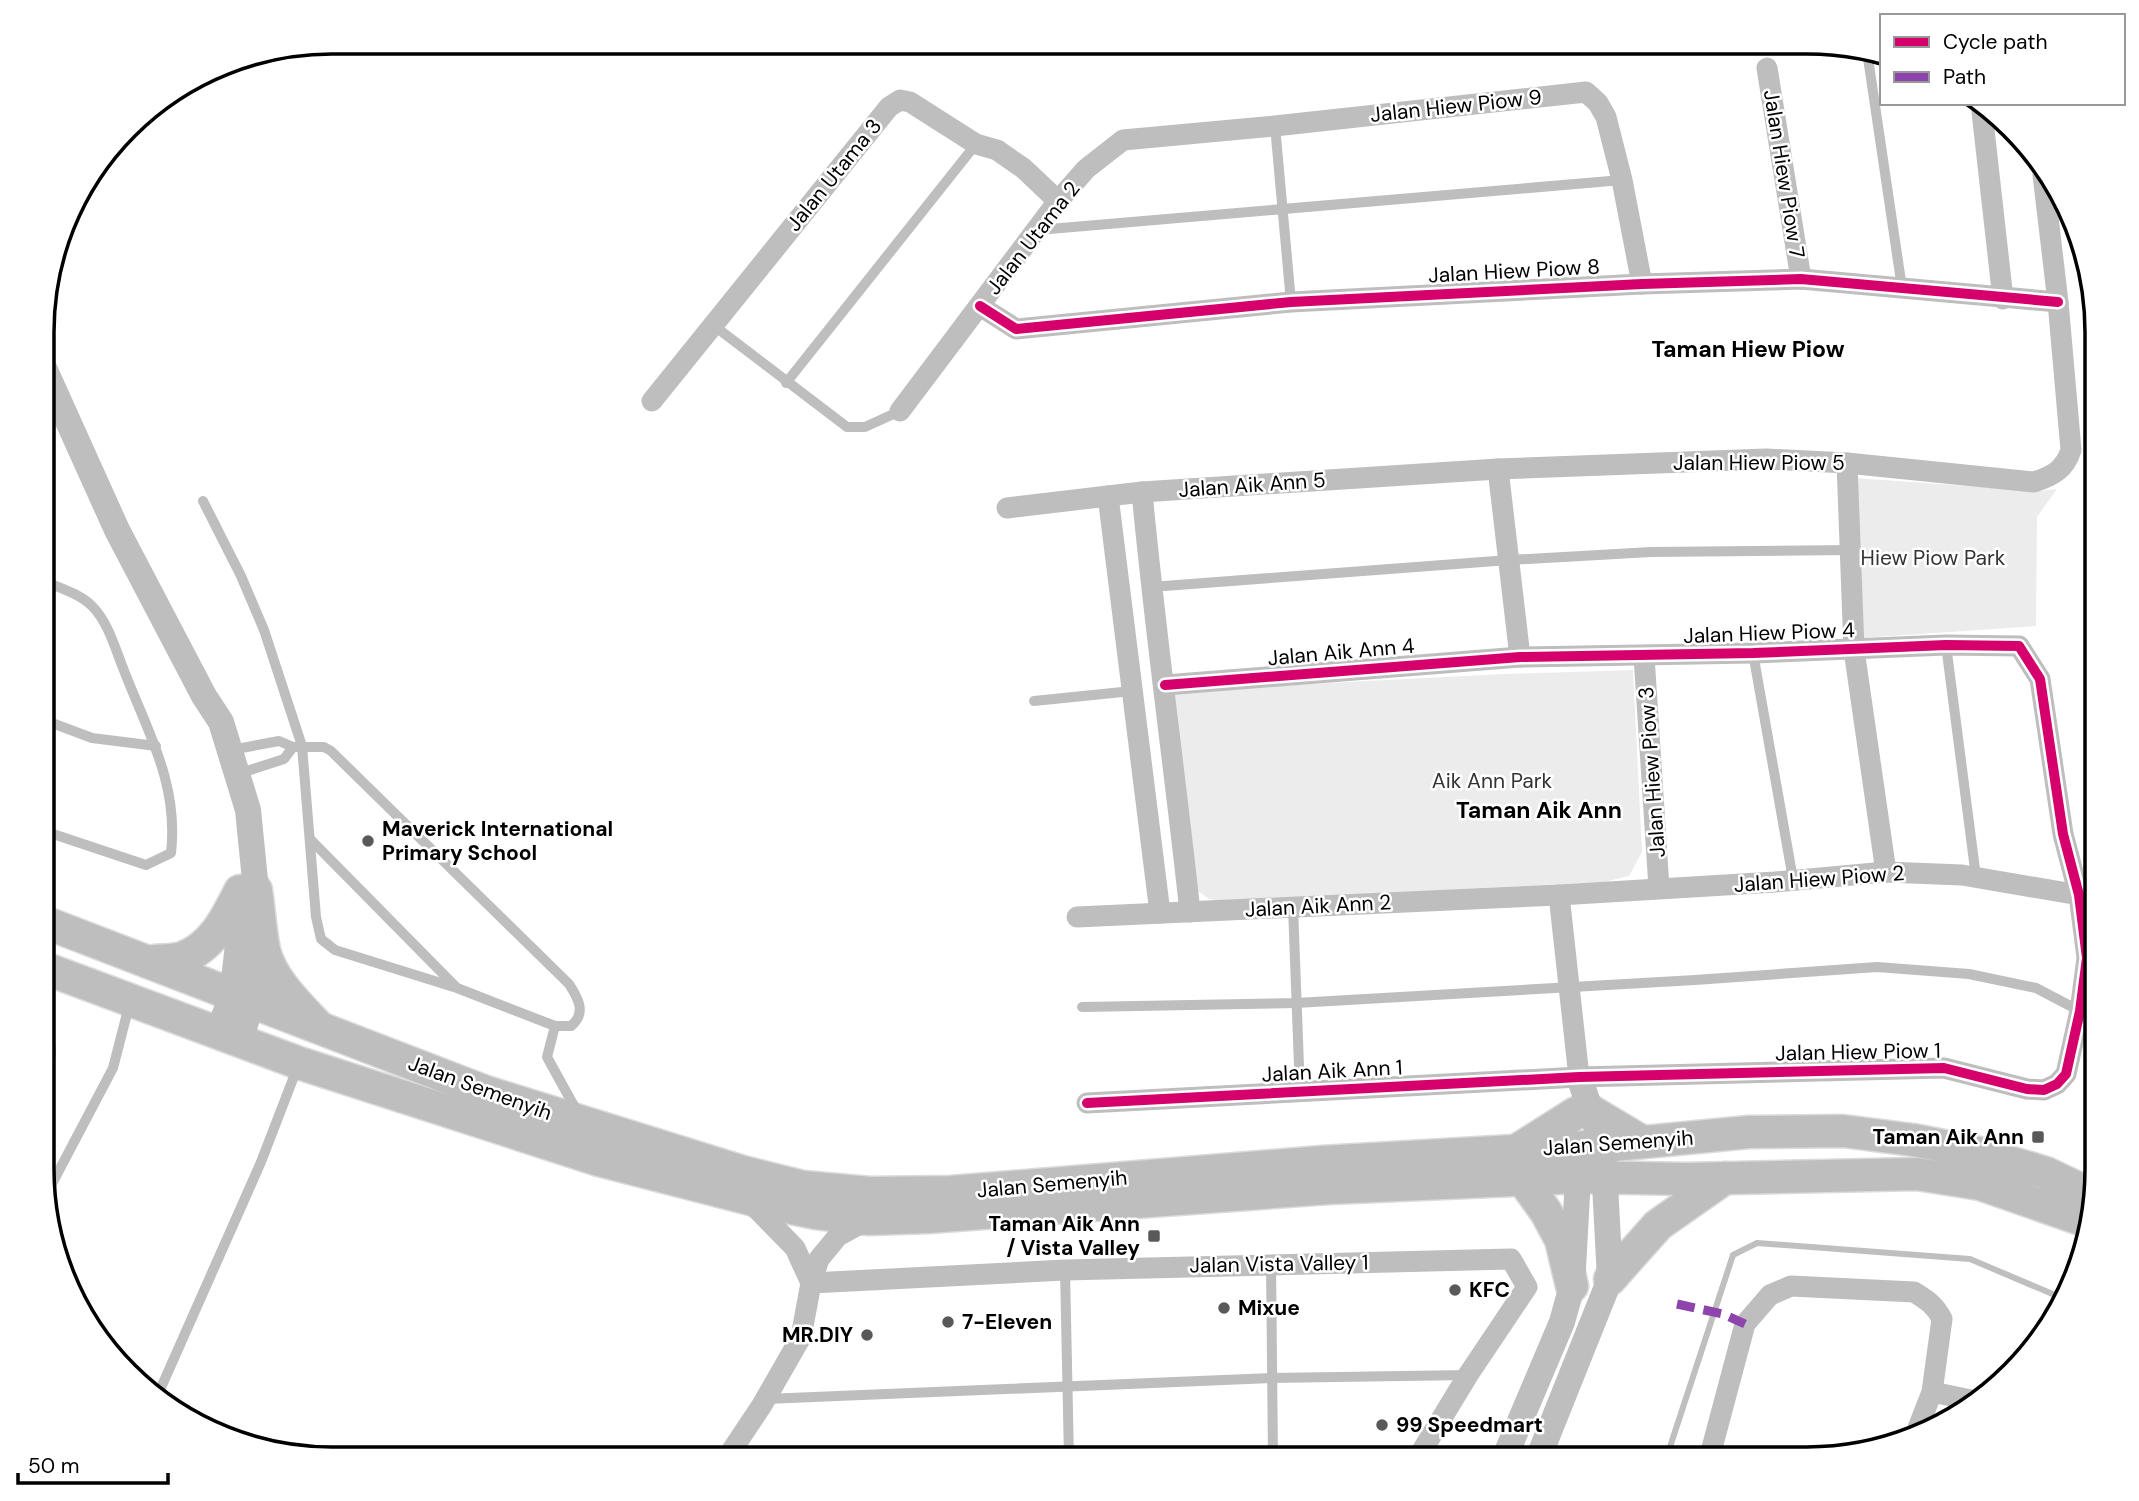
<svg xmlns="http://www.w3.org/2000/svg" width="2139" height="1501" viewBox="0 0 2139 1501" font-family="'DM Sans',sans-serif">
  <style>
    .green { fill: #ececec }
    .lines { fill: none; stroke-linecap: round; stroke-linejoin: round }
    .stream { stroke: #bfbfbf; stroke-width: 6 }
    .primary-casing { stroke: #dbdbdb; stroke-width: 35 }
    .service { stroke: #bebebe; stroke-width: 10 }
    .minor { stroke: #bebebe; stroke-width: 21 }
    .tertiary { stroke: #bebebe; stroke-width: 26 }
    .primary { stroke: #bebebe; stroke-width: 32 }
    .quiet { stroke: #8e44ad; stroke-width: 9; stroke-dasharray: 18 9; stroke-linecap: butt }
    .cycleway-casing { stroke: #fff; stroke-width: 15 }
    .cycleway { stroke: #d6006c; stroke-width: 10 }
    .poi-dot { fill: #595959; stroke: #fff; stroke-width: 2.5 }
    .labels { text-anchor: middle; dominant-baseline: central; stroke-width: 5; stroke-linejoin: round; paint-order: stroke }
    .street-label { font-size: 21px; fill: #000; stroke: #fff }
    .park-label { font-size: 21px; fill: #333; stroke: #fff }
    .poi-label { font-size: 21px; font-weight: bold; fill: #000; stroke: #fff; text-anchor: start }
    .neighbourhood-label { font-size: 23px; font-weight: bold; fill: #000; stroke: #fff }
    .rim { fill: none; stroke: #000; stroke-width: 3.5 }
  </style>
  <rect width="100%" height="100%" fill="#fff"/>
  <g class="green">
    <polygon points="1854,478 2040,491 2057,489 2037,517 2036,626 1861,638"/>
    <polygon points="1633,670 1642,852 1629,876 1604,882 1220,901 1209,899 1194,888 1172,691 1504,674"/>
  </g>
  <g class="lines">
    <polyline class="stream" points="1666,1459 1733,1255 1757,1243 1970,1259 2062,1298"/>
    <defs>
      <g id="primary">
        <path d="M256 890C259 910 260 930 264 950 271 979 297 1004 317 1025"/>
        <polyline points="44,922 486,1092 743,1172 803,1187 870,1193 951,1192 1322,1162 1603,1146 1749,1132 1843,1131 1913,1140 1979,1153 2046,1173 2094,1196"/>
        <path d="M148 962C158 960 172 961 182 958 213 947 227 917 240 891"/>
        <polyline points="44,968 299,1063 599,1160 762,1202 816,1213 869,1219 929,1217 1329,1188 1580,1177 1687,1179 1917,1174 1980,1184 2089,1222"/>
        <polyline points="1589,1110 1641,1141"/>
        <polyline points="1519,1149 1576,1113"/>
        <polyline points="1523,1180 1546,1212 1561,1240 1572,1286"/>
        <polyline points="1610,1279 1658,1225 1725,1178"/>
      </g>
    </defs>
    <use href="#primary" class="primary-casing"/>
    <g class="service">
      <polyline points="1868,58 1902,288"/>
      <polyline points="1275,126 1291,302"/>
      <polyline points="1038,230 1622,180"/>
      <polyline points="713,325 847,427 865,427 900,411"/>
      <polyline points="786,383 976,144"/>
      <path d="M203 501 241 576 264 630 302 746 316 917 321 939 335 950 457 988 555 1026H571C587 1013 578 998 569 984L331 751 324 747H293L279 741 231 750"/>
      <path d="M44 581C60 588 80 594 92 606 108 622 115 648 123 668 147 731 179 783 171 853L146 865 44 831"/>
      <polyline points="1151,587 1509,560 1651,552 1850,550"/>
      <polyline points="1946,645 1976,877"/>
      <polyline points="1753,653 1793,879"/>
      <polyline points="1034,701 1132,691"/>
      <polyline points="44,720 92,738 156,746"/>
      <polyline points="238,774 284,759 293,747"/>
      <polyline points="310,839 455,986"/>
      <polyline points="1293,907 1300,1092"/>
      <polyline points="1082,1007 1296,1003 1695,980 1877,967 1969,974 2036,988 2080,1011"/>
      <polyline points="555,1026 547,1057 579,1115"/>
      <path d="M44 1028C53 1046 54 1057 44 1074"/>
      <polyline points="44,1199 113,1068 130,1002"/>
      <polyline points="1271,1263 1273,1459"/>
      <polyline points="1065,1270 1069,1459"/>
      <polyline points="156,1399 261,1162 298,1066"/>
      <polyline points="766,1399 1272,1378 1468,1375"/>
    </g>
    <g class="minor">
      <polyline points="1767,68 1801,279"/>
      <polyline points="1981,103 2003,299"/>
      <polyline points="980,306 1016,329 1291,302 1642,284 1801,279 2058,302"/>
      <polyline points="652,401 889,107 900,100 910,102 976,144 997,150 1023,168 1058,201"/>
      <polyline points="900,411 1058,201 1086,169 1123,140 1275,126 1586,92 1598,103 1606,117 1622,180 1642,284"/>
      <polyline points="1847,463 1854,650 1886,872"/>
      <polyline points="1498,469 1520,657"/>
      <path d="M1142 492C1155 632 1175 772 1190 912"/>
      <polyline points="1108,496 1160,913"/>
      <path d="M1007 508 1142 492 1498 469 1766 459 1847 463 2034 482C2053 476 2065 469 2071 450L2058 302 2043 175"/>
      <polyline points="1644,656 1659,888"/>
      <polyline points="1559,895 1579,1077"/>
      <polyline points="1077,917 1559,895 1775,882 1886,872 1962,875 2079,895"/>
      <polyline points="1087,1103 1579,1077 1944,1068 2027,1089 2044,1090 2057,1084 2066,1074 2080,1011 2087,958 2079,895 2063,834 2040,679 2019,646 1946,645 1753,653 1520,657 1165,685"/>
      <polyline points="747,1199 795,1248 811,1283"/>
      <polyline points="811,1283 1065,1270 1511,1259 1527,1287 1468,1375 1417,1459"/>
      <polyline points="1932,1392 1971,1400"/>
      <polyline points="726,1459 762,1405 801,1337 811,1283 819,1259 838,1236 869,1219"/>
      <path d="M1709 1459 1745 1324 1770 1295 1791 1286 1914 1292C1927 1300 1935 1305 1942 1319L1932 1392 1916 1433"/>
    </g>
    <g class="tertiary">
      <polyline points="44,368 117,530 204,696 221,722 237,774 248,810 256,890 256,961 252,1003 240,1040"/>
      <polyline points="218,1032 232,996 240,928"/>
      <polyline points="1504,1459 1562,1322 1572,1286 1579,1159"/>
      <polyline points="1538,1459 1610,1279 1603,1146 1579,1077"/>
    </g>
    <use href="#primary" class="primary"/>
    <polyline class="quiet" points="1677,1304 1723,1314 1745,1324"/>
    <defs>
      <g id="cycleway">
        <polyline points="980,306 1016,329 1291,302 1642,284 1801,279 2058,302"/>
        <polyline points="1087,1103 1579,1077 1944,1068 2027,1089 2044,1090 2057,1084 2066,1074 2080,1011 2087,958 2079,895 2063,834 2040,679 2019,646 1946,645 1753,653 1520,657 1165,685"/>
      </g>
    </defs>
    <use href="#cycleway" class="cycleway-casing"/>
    <use href="#cycleway" class="cycleway"/>
  </g>
  <g class="poi-dot">
    <circle cx="368" cy="841" r="7"/>
    <rect x="2031" y="1130" width="14" height="14" rx="3.5"/>
    <rect x="1147" y="1229" width="14" height="14" rx="3.5"/>
    <circle cx="1455" cy="1290" r="7"/>
    <circle cx="1224" cy="1308" r="7"/>
    <circle cx="948" cy="1322" r="7"/>
    <circle cx="867" cy="1335" r="7"/>
    <circle cx="1382" cy="1425" r="7"/>
  </g>
  <g class="labels">
    <g class="street-label">
      <text transform="translate(1456 106) rotate(-6)">Jalan Hiew Piow 9</text>
      <text transform="translate(1784 174) rotate(81)">Jalan Hiew Piow 7</text>
      <text transform="translate(834 175) rotate(-51)">Jalan Utama 3</text>
      <text transform="translate(1033 238) rotate(-52)">Jalan Utama 2</text>
      <text transform="translate(1514 271) rotate(-3)">Jalan Hiew Piow 8</text>
      <text x="1759" y="463">Jalan Hiew Piow 5</text>
      <text transform="translate(1252 485) rotate(-4)">Jalan Aik Ann 5</text>
      <text transform="translate(1769 633) rotate(-2)">Jalan Hiew Piow 4</text>
      <text transform="translate(1341 652) rotate(-5)">Jalan Aik Ann 4</text>
      <text transform="translate(1652 772) rotate(-94)">Jalan Hiew Piow 3</text>
      <text transform="translate(1819 879) rotate(-4)">Jalan Hiew Piow 2</text>
      <text transform="translate(1318 906) rotate(-3)">Jalan Aik Ann 2</text>
      <text transform="translate(1858 1052) rotate(-1)">Jalan Hiew Piow 1</text>
      <text transform="translate(1332 1071) rotate(-3)">Jalan Aik Ann 1</text>
      <text transform="translate(480 1088) rotate(20)">Jalan Semenyih</text>
      <text transform="translate(1618 1143) rotate(-4)">Jalan Semenyih</text>
      <text transform="translate(1052 1184) rotate(-5)">Jalan Semenyih</text>
      <text transform="translate(1279 1264) rotate(-1)">Jalan Vista Valley 1</text>
    </g>
    <g class="park-label">
      <text x="1933" y="558">Hiew Piow Park</text>
      <text x="1492" y="781">Aik Ann Park</text>
    </g>
    <g class="poi-label">
      <text x="382" y="829">Maverick International<tspan x="382" dy="24">Primary School</tspan></text>
      <text x="2024" y="1137" text-anchor="end">Taman Aik Ann</text>
      <text x="1140" y="1224" text-anchor="end">Taman Aik Ann<tspan x="1140" dy="24">/ Vista Valley</tspan></text>
      <text x="1469" y="1290">KFC</text>
      <text x="1238" y="1308">Mixue</text>
      <text x="962" y="1322">7-Eleven</text>
      <text x="853" y="1335" text-anchor="end">MR.DIY</text>
      <text x="1396" y="1425">99 Speedmart</text>
    </g>
    <g class="neighbourhood-label">
      <text x="1748" y="349">Taman Hiew Piow</text>
      <text x="1539" y="810">Taman Aik Ann</text>
    </g>
  </g>
  <path d="M0 0H2139V1501H0ZM332 54H1807A278 278 0 0 1 2085 332V1169A278 278 0 0 1 1807 1447H332A278 278 0 0 1 54 1169V332A278 278 0 0 1 332 54Z" fill="#fff" fill-rule="evenodd"/>
  <path class="rim" d="M332 54H1807A278 278 0 0 1 2085 332V1169A278 278 0 0 1 1807 1447H332A278 278 0 0 1 54 1169V332A278 278 0 0 1 332 54Z"/>
  <rect x="1880" y="14" width="245" height="91" fill="#ffffff" stroke="#999999" stroke-width="2"/>
  <rect x="1894" y="37" width="35" height="10" fill="#d6006c" stroke="#999999" stroke-width="2"/>
  <text x="1943" y="49" font-size="21" fill="#000000">Cycle path</text>
  <rect x="1894" y="72" width="35" height="10" fill="#8e44ad" stroke="#999999" stroke-width="2"/>
  <text x="1943" y="84" font-size="21" fill="#000000">Path</text>
  <path d="M18 1473v10h150v-10" fill="none" stroke="#000000" stroke-width="3.5"/>
  <text x="28" y="1473" font-size="21" fill="#000000" stroke="#ffffff" stroke-width="5" paint-order="stroke">50 m</text>
</svg>
